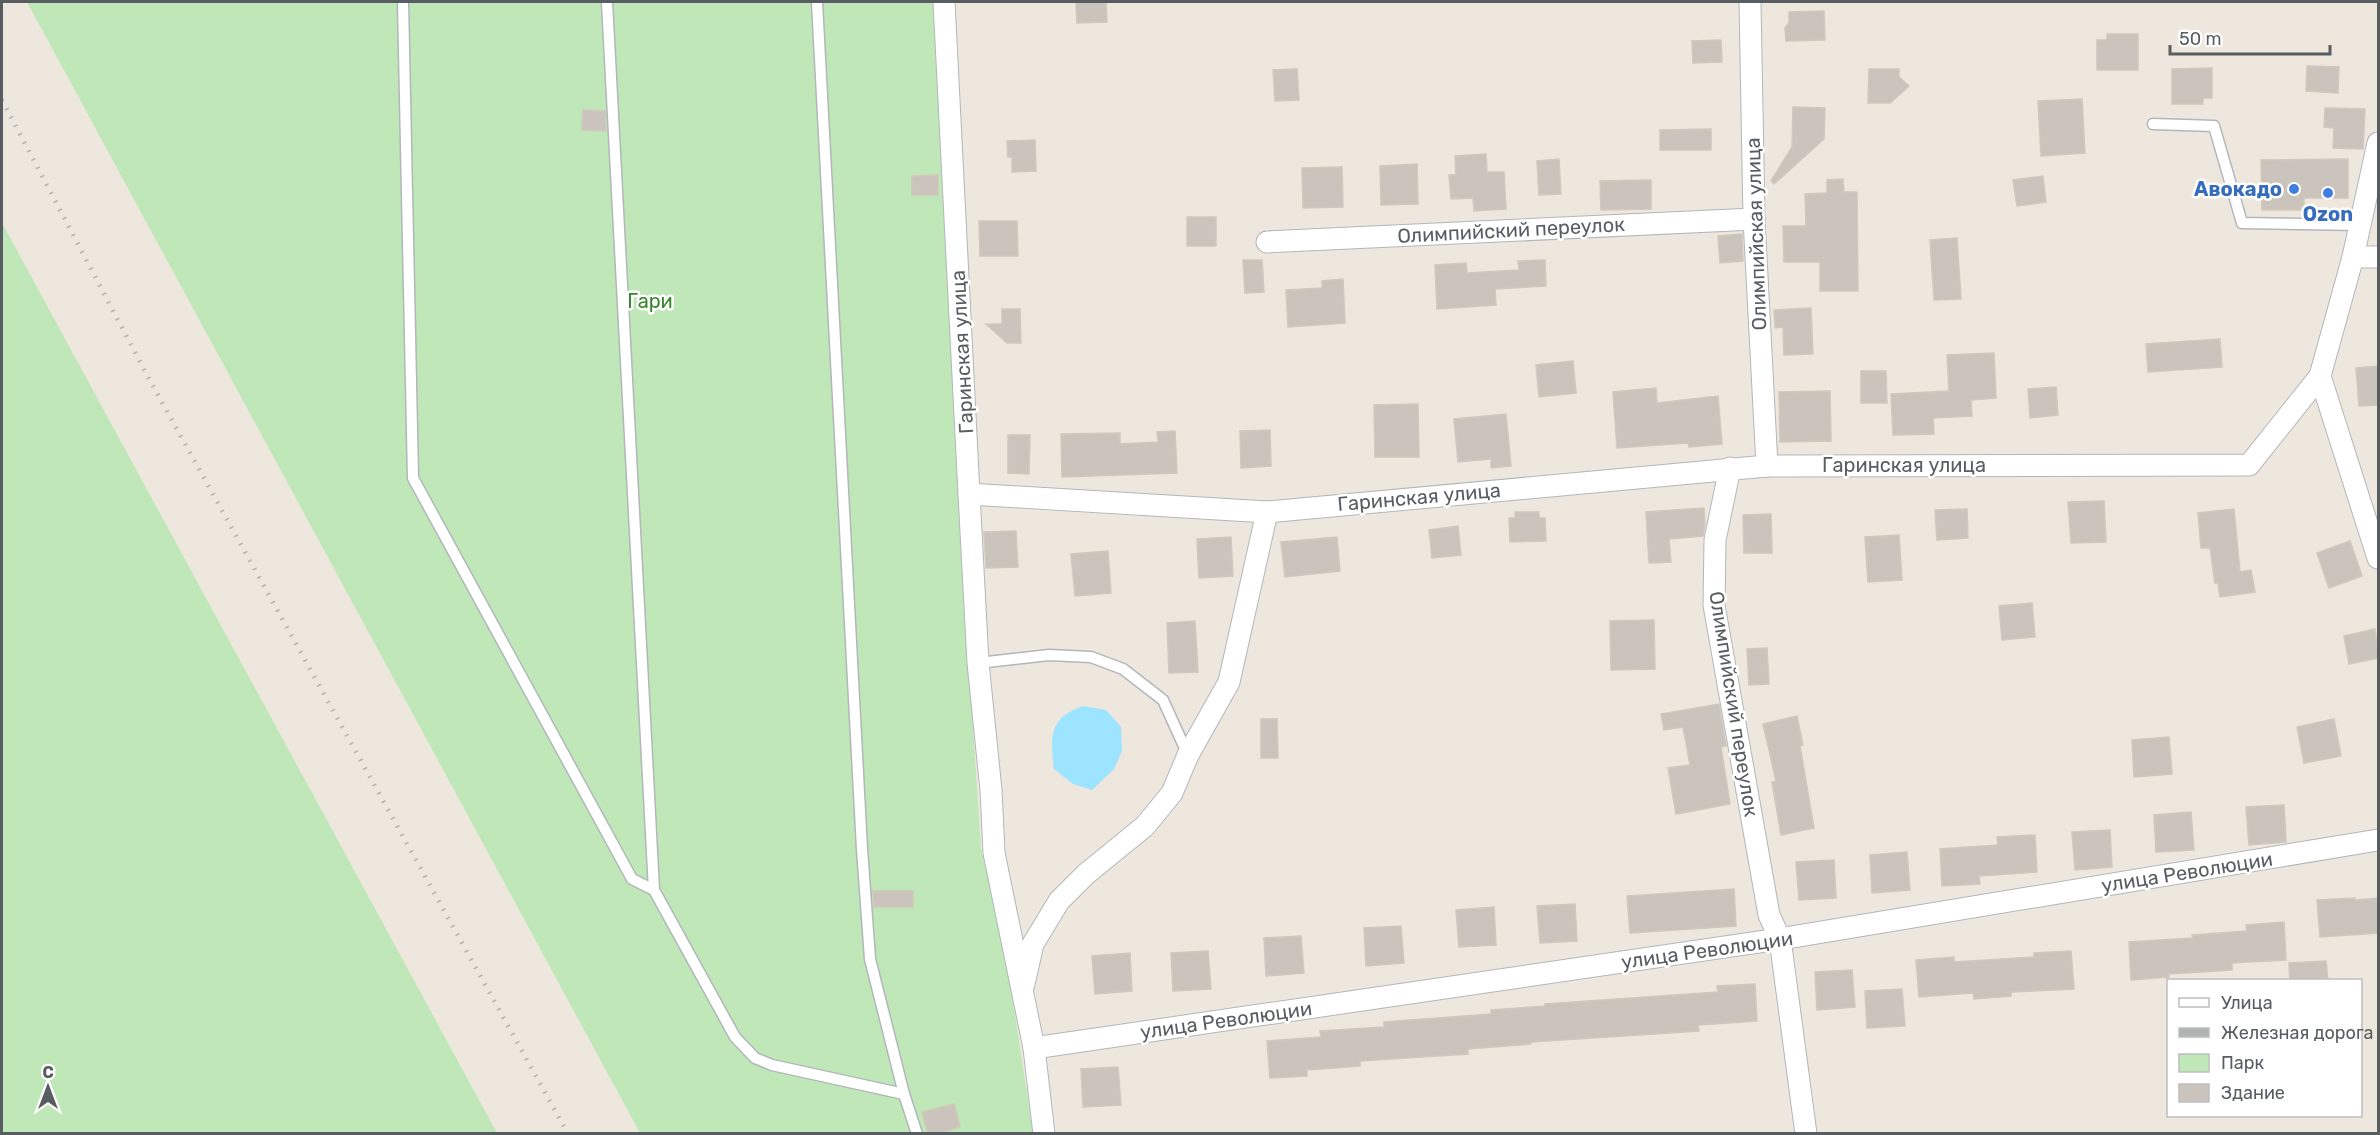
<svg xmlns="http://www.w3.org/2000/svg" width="2380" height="1135" viewBox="0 0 2380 1135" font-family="Rubik,sans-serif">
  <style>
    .green { fill: #bfe7b7 }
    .water { fill: #9ce4ff }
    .building { fill: #cac4bd; stroke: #d2c8bc; stroke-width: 1.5 }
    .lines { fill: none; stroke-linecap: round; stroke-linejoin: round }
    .service-casing { stroke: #b2b7bb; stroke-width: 13 }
    .minor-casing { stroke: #b2b7bb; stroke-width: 23 }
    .service { stroke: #fff; stroke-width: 10 }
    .minor { stroke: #fff; stroke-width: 21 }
    .rail { stroke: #b1b2b2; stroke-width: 4.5; stroke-dasharray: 1.5 8; stroke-linecap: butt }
    .shop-dot { fill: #3f7fe0; stroke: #fff; stroke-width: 2 }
    .labels { text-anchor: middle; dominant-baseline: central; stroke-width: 5; stroke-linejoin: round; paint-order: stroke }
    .shop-label { font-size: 20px; font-weight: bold; fill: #366cbe; stroke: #fff; text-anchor: end }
    .street-label { font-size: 20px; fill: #585d61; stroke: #fff }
    .park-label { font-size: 20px; fill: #36852c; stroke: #fff }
  </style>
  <rect width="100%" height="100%" fill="#ede7de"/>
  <g class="green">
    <polygon points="27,2 933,2 967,635 981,848 1004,943 1033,1133 640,1133"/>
    <polygon points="2,223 497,1133 2,1133"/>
  </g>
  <path class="water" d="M1083 706 1106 710 1121 727 1122 751 1114 769 1092 790 1073 784 1054 769C1050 736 1049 718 1083 706Z"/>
  <g class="building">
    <polygon points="1076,2 1106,2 1107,22 1077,23"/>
    <polygon points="1824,11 1825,40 1786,41 1785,28 1789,23 1789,12"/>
    <polygon points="2107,34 2138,34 2138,70 2097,70 2097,40 2107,40"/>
    <polygon points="1721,40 1722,62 1693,63 1692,41"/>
    <polygon points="2307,66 2339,67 2338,93 2306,91"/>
    <polygon points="2212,68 2212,98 2203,98 2203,104 2172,104 2172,69"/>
    <polygon points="1297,69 1299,100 1275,101 1273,70"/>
    <polygon points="1869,69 1899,69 1899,77 1909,86 1890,103 1868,103"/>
    <polygon points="2082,99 2085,153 2041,156 2038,101"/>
    <polygon points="1793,107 1825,108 1824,139 1774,184 1771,181 1792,147"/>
    <polygon points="2325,108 2365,109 2363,149 2333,148 2334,128 2324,127"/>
    <polygon points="583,110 605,111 606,131 582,130"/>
    <polygon points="1711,129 1711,150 1660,150 1660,130"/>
    <polygon points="1035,140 1036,171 1012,172 1012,157 1008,157 1007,141"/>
    <polygon points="1486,154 1487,172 1504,172 1506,209 1474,211 1473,198 1451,199 1449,175 1456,175 1455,156"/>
    <polygon points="1559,159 1561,194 1539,195 1537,161"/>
    <polygon points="2348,159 2348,198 2304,198 2304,210 2262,210 2261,160"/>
    <polygon points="1417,164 1418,204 1381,205 1380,166"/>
    <polygon points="1342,167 1343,207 1303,208 1302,168"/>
    <polygon points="938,175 938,195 912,195 912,176"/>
    <polygon points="2043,176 2046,202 2017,206 2013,180"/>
    <polygon points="1843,179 1844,192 1857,192 1858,291 1820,291 1820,262 1784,262 1783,226 1806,226 1805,194 1827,193 1827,180"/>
    <polygon points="1651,180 1651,209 1601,210 1600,181"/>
    <rect x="1187" y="217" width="29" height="29"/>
    <polygon points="979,221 1017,221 1018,256 980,256"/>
    <polygon points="1742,234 1743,261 1720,263 1718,236"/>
    <polygon points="1957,238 1961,299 1934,300 1930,240"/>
    <polygon points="1243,260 1262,260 1264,292 1245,293"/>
    <polygon points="1545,260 1546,286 1495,289 1496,305 1437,309 1435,265 1466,263 1467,273 1519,270 1518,261"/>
    <polygon points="1343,279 1345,323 1288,327 1286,290 1322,288 1322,281"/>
    <polygon points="1811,308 1813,354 1784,355 1783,327 1775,328 1774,310"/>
    <polygon points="1002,309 1020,309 1021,343 1007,343 986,324 1002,324"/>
    <polygon points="2220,339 2222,367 2148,372 2146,344"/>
    <polygon points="1994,353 1996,398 1971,400 1972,416 1933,418 1934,434 1893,435 1891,394 1949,391 1947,355"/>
    <polygon points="1573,361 1576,393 1539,397 1536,365"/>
    <polygon points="2379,366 2379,405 2359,406 2356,368"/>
    <polygon points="1861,371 1886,371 1887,403 1861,403"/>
    <polygon points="2056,387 2058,415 2030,418 2028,389"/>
    <polygon points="1656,388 1657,403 1718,396 1722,444 1689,447 1688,443 1617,448 1613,392"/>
    <polygon points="1830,391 1831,441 1780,442 1779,392"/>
    <polygon points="1418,404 1419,457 1375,457 1374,405"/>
    <polygon points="1506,414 1511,466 1491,468 1491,459 1458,462 1454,419"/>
    <polygon points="1270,430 1271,466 1241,468 1240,431"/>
    <polygon points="1175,431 1177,473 1062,477 1061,434 1120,433 1120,444 1158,442 1157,432"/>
    <polygon points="1008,435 1030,435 1029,474 1008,473"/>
    <polygon points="2104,501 2106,542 2071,543 2068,502"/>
    <polygon points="1704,508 1705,524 1703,536 1669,539 1671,562 1649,563 1646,512"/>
    <polygon points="1967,509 1968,538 1937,540 1935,510"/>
    <polygon points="2234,509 2240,572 2251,570 2255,592 2220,597 2218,583 2215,583 2210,548 2201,548 2198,513"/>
    <polygon points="1515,512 1539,512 1539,518 1545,518 1546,541 1510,542 1509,518 1515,518"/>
    <polygon points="1771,514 1772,553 1744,553 1743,515"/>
    <polygon points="1458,526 1461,555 1432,558 1429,530"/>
    <polygon points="1016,531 1018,567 986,568 984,532"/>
    <polygon points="1899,535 1902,580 1868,582 1865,537"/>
    <polygon points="1231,537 1233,576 1199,578 1197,539"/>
    <polygon points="1337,537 1340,571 1285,577 1281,542"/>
    <polygon points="2350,541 2362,576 2329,588 2317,553"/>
    <polygon points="1108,551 1111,593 1075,596 1071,554"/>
    <polygon points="2032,603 2035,637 2002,640 1999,606"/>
    <polygon points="1654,620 1655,669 1611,670 1610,621"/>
    <polygon points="1195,621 1198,672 1169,673 1167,623"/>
    <polygon points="2375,629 2379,658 2349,664 2344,636"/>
    <polygon points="1767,648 1769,684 1749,685 1747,649"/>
    <polygon points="1719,704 1726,746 1721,747 1730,804 1676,814 1668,768 1690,765 1683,727 1664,730 1661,714"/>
    <polygon points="1797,716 1803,745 1800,746 1814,828 1781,835 1772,782 1776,781 1763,724"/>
    <polygon points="1261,719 1277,719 1278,758 1261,758"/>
    <polygon points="2334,719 2341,756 2304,763 2297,727"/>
    <polygon points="2169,737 2172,774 2134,777 2132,740"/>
    <polygon points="2284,805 2286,842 2249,845 2246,807"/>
    <polygon points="2191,812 2194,850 2156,852 2154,815"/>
    <polygon points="2110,830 2112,867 2075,870 2072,832"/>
    <polygon points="2035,835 2037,872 1979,876 1980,884 1942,886 1940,849 1998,845 1997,837"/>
    <polygon points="1907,852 1910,890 1872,893 1870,855"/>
    <polygon points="1834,860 1836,898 1799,900 1796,862"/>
    <polygon points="1734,889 1736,926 1630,933 1627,896"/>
    <polygon points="873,891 913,891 913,907 874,907"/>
    <polygon points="2355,898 2355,900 2379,898 2379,933 2320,937 2317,900"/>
    <polygon points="1575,904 1577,941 1540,943 1537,906"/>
    <polygon points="1494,907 1496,945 1459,947 1456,910"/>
    <polygon points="2284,922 2286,960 2232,963 2232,970 2169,974 2169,977 2131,980 2129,942 2193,938 2192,935 2247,931 2246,925"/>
    <polygon points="1401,926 1404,963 1366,966 1364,928"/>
    <polygon points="1301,936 1304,973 1266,976 1264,938"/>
    <polygon points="1208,951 1211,989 1173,991 1171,953"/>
    <polygon points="2071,951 2074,989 2011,992 2011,996 1974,999 1973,993 1919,997 1916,960 1954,957 1954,962 2034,957 2034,953"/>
    <polygon points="1130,953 1132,991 1095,994 1092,956"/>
    <polygon points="2326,961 2328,981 2290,981 2289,963"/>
    <polygon points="1852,970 1855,1007 1817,1010 1815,972"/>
    <polygon points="1755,984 1757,1021 1698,1025 1699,1031 1531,1042 1531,1044 1468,1049 1468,1054 1360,1061 1360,1066 1307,1070 1307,1076 1270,1078 1267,1041 1321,1037 1320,1031 1384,1027 1384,1022 1491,1014 1491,1010 1545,1006 1545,1004 1718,992 1717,986"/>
    <polygon points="1902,989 1905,1026 1867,1028 1865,991"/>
    <polygon points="1118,1067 1121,1105 1083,1107 1081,1069"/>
    <polygon points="954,1104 960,1127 937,1134 928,1134 922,1112"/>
  </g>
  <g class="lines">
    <defs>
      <g id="service">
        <polyline points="403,2 413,478 632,879 654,890"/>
        <polyline points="607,2 654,890 735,1037 755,1058 772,1065 904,1094"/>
        <polyline points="817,2 862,849 870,959 904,1094 917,1134"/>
        <polyline points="2153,124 2214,126 2242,223 2360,225"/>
        <polyline points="978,663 1049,655 1091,657 1123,669 1163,700 1188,755"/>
      </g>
      <g id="minor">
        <polyline points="944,2 969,494 1267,512 1767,466 2249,465 2320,376"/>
        <polyline points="1750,2 1754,219 1767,466"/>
        <polyline points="2378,143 2353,257 2320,376 2378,558"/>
        <polyline points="1267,242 1754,219"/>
        <polyline points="2353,257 2378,257"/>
        <polyline points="1730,468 1715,540 1714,605 1769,915 1780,939 1806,1134"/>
        <polyline points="969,494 978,663 991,790 994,853 1034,1048 1044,1134"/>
        <polyline points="1024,984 1033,944 1059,901 1086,874 1145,826 1172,793 1188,755 1229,682 1267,512"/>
        <polyline points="1034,1048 1780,939 2378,840"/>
      </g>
    </defs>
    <use href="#service" class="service-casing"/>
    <use href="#minor" class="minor-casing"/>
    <use href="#service" class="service"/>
    <use href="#minor" class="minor"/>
    <polyline class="rail" points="2,100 148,377 568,1134"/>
  </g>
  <g class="shop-dot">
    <circle cx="2294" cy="189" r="6"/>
    <circle cx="2328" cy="193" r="6"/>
  </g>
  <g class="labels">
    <g class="shop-label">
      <text x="2282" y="189">Авокадо</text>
      <text x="2328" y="214" text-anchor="middle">Ozon</text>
    </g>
    <g class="street-label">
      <text transform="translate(1511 230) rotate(-3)">Олимпийский переулок</text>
      <text transform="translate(1756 234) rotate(-92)">Олимпийская улица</text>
      <text transform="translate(962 352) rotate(-93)">Гаринская улица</text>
      <text x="1904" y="465">Гаринская улица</text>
      <text transform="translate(1419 497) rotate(-5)">Гаринская улица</text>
      <text transform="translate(1734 704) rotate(81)">Олимпийский переулок</text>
      <text transform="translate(2187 872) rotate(-9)">улица Революции</text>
      <text transform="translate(1707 950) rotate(-8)">улица Революции</text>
      <text transform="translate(1226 1020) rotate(-8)">улица Революции</text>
    </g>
    <g class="park-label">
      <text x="650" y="301">Гари</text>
    </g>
  </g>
  <rect width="2380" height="1135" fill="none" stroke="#585d61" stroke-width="6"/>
  <rect x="2167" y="979" width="195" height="138" fill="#ffffff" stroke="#bcbec0" stroke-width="1.5"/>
  <rect x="2179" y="998" width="30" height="9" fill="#ffffff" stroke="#bcbec0" stroke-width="1.5"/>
  <text x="2221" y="1009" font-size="18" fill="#585d61">Улица</text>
  <rect x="2179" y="1028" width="30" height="9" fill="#b1b2b2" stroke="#bcbec0" stroke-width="1.5"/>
  <text x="2221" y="1039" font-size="18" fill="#585d61">Железная дорога</text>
  <rect x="2179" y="1054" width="30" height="18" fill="#bfe7b7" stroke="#bcbec0" stroke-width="1.5"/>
  <text x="2221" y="1069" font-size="18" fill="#585d61">Парк</text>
  <rect x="2179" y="1084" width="30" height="18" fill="#cac4bd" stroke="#bcbec0" stroke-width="1.5"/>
  <text x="2221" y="1099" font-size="18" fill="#585d61">Здание</text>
  <g transform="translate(48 1087)" stroke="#ffffff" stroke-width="4.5" paint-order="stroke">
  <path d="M0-4.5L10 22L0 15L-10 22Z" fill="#585d61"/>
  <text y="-9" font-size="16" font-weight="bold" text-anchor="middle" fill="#585d61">С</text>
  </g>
  <path d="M2170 45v9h160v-9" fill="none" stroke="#585d61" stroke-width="3"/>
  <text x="2179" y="45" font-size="18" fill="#585d61" stroke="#ffffff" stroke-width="4.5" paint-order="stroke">50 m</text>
</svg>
